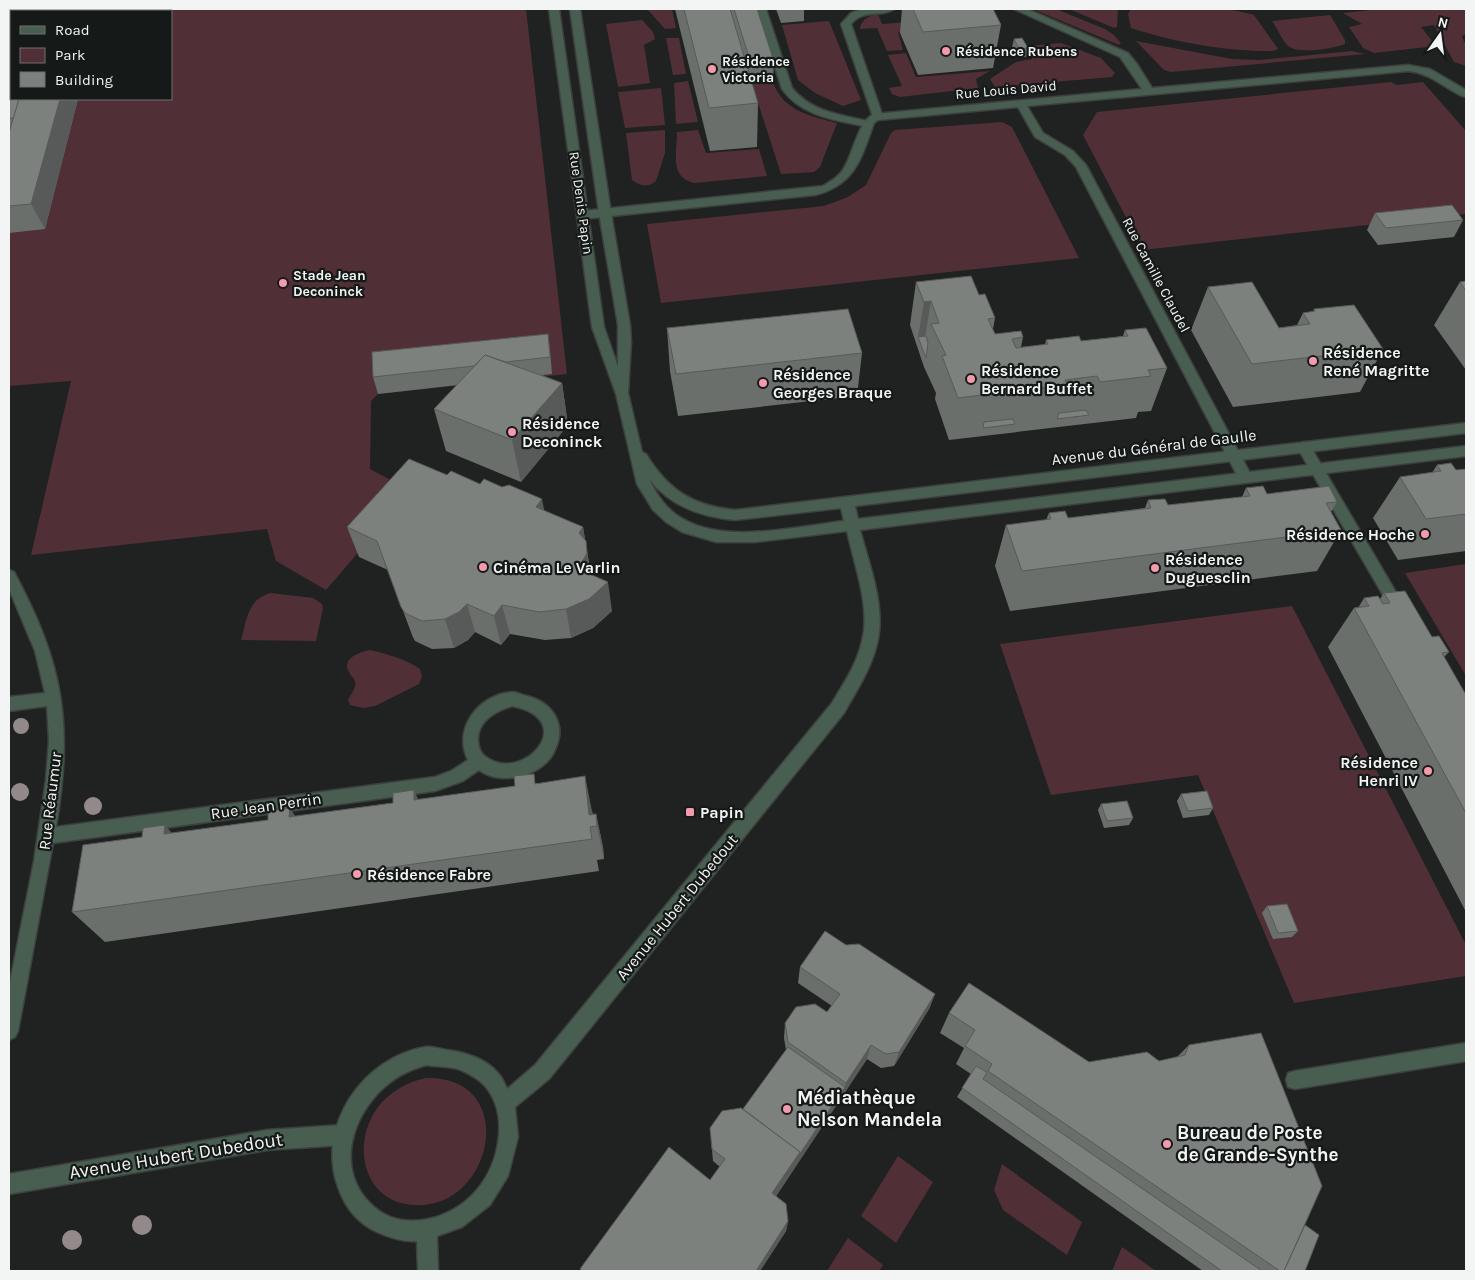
<svg xmlns="http://www.w3.org/2000/svg" width="1475" height="1280" viewBox="0 0 1475 1280" font-family="Karla,sans-serif">
  <style>
    .green { fill: #512f36 }
    .lines { fill: none; stroke-linecap: round; stroke-linejoin: round }
    .service-casing { stroke: #3d403e; stroke-width: 3 }
    .minor-casing { stroke: #3d403e; stroke-width: 3 }
    .tertiary-casing { stroke: #3d403e; stroke-width: 3 }
    .service { fill: #475e50; fill-rule: evenodd }
    .minor { fill: #475e50; fill-rule: evenodd }
    .tertiary { fill: #475e50; fill-rule: evenodd }
    .tree { fill: #93898b }
    .wall { fill: #6b6f6c }
    .shaded-wall { fill: #575a58 }
    .building { fill: #7c817e; stroke: #575a58 }
    .poi-dot { fill: #f39aac; stroke: #151917; stroke-width: 2 }
    .labels { text-anchor: middle; dominant-baseline: central; stroke-width: 4.5; stroke-linejoin: round; paint-order: stroke }
    .far-poi-label { font-size: 14px; font-weight: bold; fill: #f3f5f4; stroke: #151917; text-anchor: start }
    .far-street-label { font-size: 14px; fill: #f3f5f4; stroke: #151917 }
    .poi-label { font-size: 16px; font-weight: bold; fill: #f3f5f4; stroke: #151917; text-anchor: start }
    .street-label { font-size: 16px; fill: #f3f5f4; stroke: #151917 }
    .near-poi-label { font-size: 19px; font-weight: bold; fill: #f3f5f4; stroke: #151917; text-anchor: start }
    .near-street-label { font-size: 19px; fill: #f3f5f4; stroke: #151917 }
  </style>
  <rect width="100%" height="100%" fill="#1f2220"/>
  <g class="green">
    <polygon points="66,9 526,9 567,374 378,394 371,401 370,469 411,491 326,590 276,561 267,529 31,555 71,381 9,386 9,192 37,99 171,99 171,11 66,11"/>
    <polygon points="647,9 672,9 676,28 665,29"/>
    <polygon points="1033,9 1056,9 1105,29 1114,35 1121,43 1119,45"/>
    <polygon points="1069,9 1118,9 1117,27 1114,28"/>
    <path d="M1131 9C1171 9 1215 4 1254 15L1278 49 1273 51C1229 52 1173 42 1131 28L1128 14Z"/>
    <polygon points="1381,9 1466,9 1466,34 1462,36 1464,42 1466,42 1466,66 1454,62 1434,25 1421,27 1436,46 1374,53 1363,48 1349,27 1362,24 1343,13"/>
    <path d="M878 14 882 24 969 17 972 25 898 32 903 50 887 51 877 28 860 29C861 19 869 16 878 14Z"/>
    <path d="M1330 15 1345 40V44C1333 49 1296 55 1287 45 1281 38 1277 28 1272 21Z"/>
    <polygon points="642,20 653,32 655,39 644,45 650,83 618,87 606,24"/>
    <polygon points="829,21 861,100 843,106 815,93 798,80 782,25"/>
    <polygon points="666,38 679,38 686,74 673,75"/>
    <polygon points="1136,41 1232,59 1260,60 1352,51 1365,54 1171,72 1164,70"/>
    <polygon points="1061,43 1101,58 1115,73 1112,77 995,87 990,79 1016,62 1032,59 1027,46"/>
    <polygon points="906,53 916,77 990,71 976,79 978,88 900,97 892,94 889,88 902,86 888,55"/>
    <polygon points="688,81 698,122 676,124 674,83"/>
    <path d="M773 82C783 111 810 116 837 123L820 167 814 172 781 174 752 84Z"/>
    <polygon points="1391,82 1397,85 1423,82 1466,131 1466,214 1143,250 1083,135 1097,112"/>
    <polygon points="661,88 665,125 625,128 618,92"/>
    <polygon points="1002,122 1012,127 1079,258 661,303 647,224 824,206 848,197 866,185 891,133 895,130"/>
    <path d="M665 130V153L656 181C648 188 640 186 632 180L626 133Z"/>
    <path d="M698 130 706 153 759 149 767 176 695 183C669 178 677 153 677 132Z"/>
    <polygon points="1466,564 1466,676 1405,573"/>
    <path d="M271 593 313 598 322 604 323 608 316 641 241 640C247 620 247 599 271 593Z"/>
    <polygon points="1292,606 1466,945 1466,976 1294,1003 1198,775 1051,795 1000,644"/>
    <path d="M370 650C387 654 406 659 420 669L422 677 419 684 375 706 363 708 350 705 348 700C350 696 354 691 355 686 357 679 351 677 349 672 341 658 360 652 370 650Z"/>
    <path d="M425 1078C521 1075 494 1210 414 1205 359 1202 350 1136 383 1101 395 1089 409 1082 425 1078Z"/>
    <polygon points="898,1156 933,1182 896,1243 861,1216"/>
    <polygon points="1002,1164 1082,1222 1067,1255 1003,1210 994,1190"/>
    <polygon points="848,1238 883,1265 879,1271 827,1271"/>
    <polygon points="1122,1247 1156,1271 1112,1271"/>
  </g>
  <g class="lines">
    <defs>
      <g id="service">
        <path d="M756 9H766L792 88C812 113 843 115 872 122L873 124 872 126 868 127C836 120 802 117 782 89Z"/>
        <path d="M862 9H894C882 18 864 8 851 24L883 117 878 120 873 117 841 24 851 13Z"/>
      </g>
      <g id="minor">
        <rect x="53" y="9" width="10" height="2"/>
        <path d="M1014 9H1027L1128 53 1137 64 1152 88 1408 65 1430 69 1466 90V97L1462 96C1443 87 1430 73 1408 71L1027 106 1043 133 1073 151 1086 165 1252 477 1250 481H1240L1238 477 1076 167 1065 155 1035 137 1018 107 878 120 874 123C861 159 855 185 815 195L583 219 577 215 583 211 823 186C831 181 839 177 844 168 853 154 859 118 875 114L1142 89 1120 57Z"/>
        <polygon points="1304,442 1309,444 1404,606 1406,610 1404,614 1399,616 1394,614 1297,447 1299,444"/>
        <path d="M9 570 14 572C64 665 73 723 56 827L435 777 451 771 468 760C452 729 479 694 512 692 515 692 520 694 523 695 553 701 569 725 553 754 540 777 500 786 479 770L463 781 435 791 53 843 18 1031 15 1037 9 1040V987L34 861 46 780 49 740 47 706 9 711V697L45 693 35 651 9 589ZM512 706C581 720 523 784 486 757 480 753 479 748 478 741 477 721 496 711 512 706Z"/>
        <polygon points="1466,1043 1466,1061 1295,1089 1288,1087 1286,1080 1288,1073 1295,1071"/>
        <polygon points="343,1125 350,1128 353,1135 350,1142 343,1145 267,1150 9,1194 9,1174 267,1130"/>
      </g>
      <path id="tertiary" d="M549 9H559L604 327 618 367V325L599 213 570 9H580L611 213 630 325 631 342 628 393 642 452 646 454C668 490 693 506 735 510L1466 423V433L855 506 858 519 1466 446V456L860 530C869 564 885 604 878 639 873 666 857 690 844 713L579 1042 549 1079 515 1107 518 1137 508 1176 490 1205 462 1227 437 1236 438 1271H418L417 1241C403 1242 390 1238 377 1232 357 1223 345 1207 338 1187 316 1127 362 1058 425 1047 432 1046 440 1049 447 1050 465 1052 486 1059 498 1073 502 1077 505 1084 507 1089L535 1065 832 703C844 683 857 664 862 641 871 608 854 564 847 531L755 542H716L682 532 666 522 653 510 637 484 616 394 592 327ZM649 479C670 506 701 517 735 520L841 508 844 521C790 527 702 551 663 502 657 495 653 487 649 479ZM426 1065C437 1067 454 1066 463 1071 470 1074 481 1081 485 1086 510 1115 499 1165 476 1191 452 1219 404 1233 374 1207 332 1171 352 1110 392 1081 402 1073 414 1069 426 1065Z"/>
    </defs>
    <use href="#service" class="service-casing"/>
    <use href="#minor" class="minor-casing"/>
    <use href="#tertiary" class="tertiary-casing"/>
    <use href="#service" class="service"/>
    <use href="#minor" class="minor"/>
    <use href="#tertiary" class="tertiary"/>
  </g>
  <g class="tree">
    <circle cx="21" cy="726" r="8"/>
    <circle cx="20" cy="792" r="9"/>
    <circle cx="93" cy="806" r="9"/>
    <circle cx="142" cy="1225" r="10"/>
    <circle cx="72" cy="1240" r="10"/>
  </g>
  <g class="wall">
    <polygon points="675,9 757,9 774,62 773,79 751,81 758,103 757,147 710,151"/>
    <polygon points="776,9 804,9 804,21 781,23"/>
    <polygon points="902,9 993,9 1001,25 993,68 918,75 900,33"/>
    <polygon points="1014,39 1028,48 1026,57 1017,57 1012,47"/>
    <polygon points="9,99 78,99 45,229 9,233 9,133 11,127 9,127"/>
    <polygon points="1375,213 1463,220 1454,237 1378,245 1367,230"/>
    <polygon points="1466,281 1466,370 1434,325 1460,282"/>
    <polygon points="916,282 979,295 995,318 993,329 995,334 1023,337 1021,347 1045,345 1046,340 1081,341 1123,336 1125,330 1167,368 1151,411 1138,412 1136,418 949,440 935,399 936,393 924,367 910,325"/>
    <polygon points="1208,287 1279,328 1297,325 1303,313 1313,312 1314,309 1383,349 1360,392 1233,407 1191,330"/>
    <polygon points="667,328 862,353 857,396 678,416 670,371"/>
    <polygon points="548,334 550,350 552,374 542,375 562,383 568,425 521,482 446,451 434,409 457,385 378,394 373,377"/>
    <polygon points="1437,465 1456,470 1466,469 1466,551 1398,560 1373,518 1400,477 1432,473"/>
    <polygon points="447,475 544,511 583,527 591,574 612,611 593,628 571,638 545,640 510,634 501,645 475,632 468,640 454,648 432,649 415,641 412,635 388,570 359,557 347,527"/>
    <polygon points="1246,488 1267,494 1337,502 1331,512 1341,530 1317,571 1010,611 995,566 1006,525 1046,520 1049,513 1068,518 1145,508 1148,500 1168,505 1242,497"/>
    <polygon points="1384,593 1449,652 1444,657 1466,695 1466,912 1328,647 1354,608 1358,608 1364,598 1380,599"/>
    <polygon points="537,783 592,811 593,814 596,814 603,847 604,859 597,860 599,871 105,942 72,912 172,833"/>
    <polygon points="1181,794 1213,808 1209,815 1183,818 1177,801"/>
    <polygon points="1101,804 1133,818 1129,825 1104,828 1098,810"/>
    <polygon points="1267,906 1298,931 1292,937 1273,939 1262,913"/>
    <polygon points="846,945 935,994 929,1009 894,1066 881,1068 867,1059 776,1196 788,1221 786,1231 760,1271 582,1271 580,1269 710,1180 720,1167 713,1161 710,1128 743,1109 786,1050 784,1038 785,1023 827,1012 832,1006 798,983 800,967"/>
    <polygon points="949,1013 1089,1062 1159,1061 1177,1057 1189,1045 1305,1225 1305,1271 1203,1271 957,1097 971,1074 956,1064 964,1048 940,1033"/>
  </g>
  <g class="shaded-wall">
    <polygon points="60,99 78,99 45,229 31,204"/>
    <polygon points="931,301 924,344 918,337 924,302"/>
    <polygon points="562,383 568,425 521,482 512,440"/>
    <polygon points="542,499 548,529 536,507"/>
    <polygon points="583,527 590,571 592,582 578,569 579,533"/>
    <polygon points="608,582 612,611 593,628 571,638 566,609"/>
    <polygon points="467,604 475,632 468,640 454,648 445,619"/>
    <polygon points="502,605 510,634 501,645 494,616"/>
    <polygon points="585,776 592,811 594,827 589,815"/>
    <polygon points="414,790 426,817 414,800"/>
    <polygon points="290,808 307,834 289,817"/>
    <polygon points="596,814 603,847 604,859 597,826"/>
    <polygon points="165,825 193,858 164,834"/>
    <polygon points="935,994 929,1009 894,1066 899,1052"/>
    <polygon points="871,1045 867,1059 771,1204 772,1193 800,1152 845,1087 846,1083"/>
    <polygon points="788,1221 786,1231 760,1271 756,1271"/>
  </g>
  <g class="building">
    <polygon points="684,9 730,9 758,103 709,108"/>
    <polygon points="734,9 757,9 774,62 751,64"/>
    <polygon points="913,9 993,9 1001,25 923,32"/>
    <polygon points="1022,38 1028,48 1019,49 1014,39"/>
    <polygon points="9,99 19,99 14,118 9,118"/>
    <polygon points="19,99 60,99 31,204 9,206 9,133"/>
    <polygon points="1452,205 1463,220 1386,228 1375,213"/>
    <polygon points="971,276 979,295 985,294 995,318 988,319 995,334 1021,331 1023,337 1012,339 1016,348 1048,344 1046,340 1079,336 1081,341 1128,336 1125,330 1146,328 1167,368 1148,370 1151,376 1100,382 1097,376 1065,380 1067,385 1023,390 1021,385 988,388 990,394 958,398 942,356 946,355 931,324 939,323 931,301 924,302 916,282"/>
    <polygon points="1466,281 1466,291 1460,282"/>
    <polygon points="1252,282 1279,328 1310,324 1303,313 1315,311 1314,309 1354,305 1383,349 1252,364 1208,287"/>
    <polygon points="848,309 862,353 676,374 667,328"/>
    <polygon points="548,334 550,357 506,362 485,355 474,366 373,377 372,352"/>
    <polygon points="926,336 928,343 926,358 918,337"/>
    <polygon points="485,355 562,383 512,440 434,409"/>
    <polygon points="1086,410 1089,415 1057,419 1059,413"/>
    <polygon points="1013,419 1015,424 983,428 984,422"/>
    <polygon points="409,459 447,475 451,471 480,484 484,479 502,487 509,485 542,499 536,507 583,527 579,533 586,541 587,553 578,569 608,582 589,599 566,609 539,612 502,605 494,616 467,604 459,612 445,619 422,621 405,613 401,607 377,541 347,527"/>
    <polygon points="1451,463 1456,470 1466,469 1466,514 1426,519 1400,477 1441,471 1437,465"/>
    <polygon points="1263,486 1267,494 1329,486 1337,502 1326,503 1341,530 1022,571 1006,525 1051,519 1049,513 1065,511 1068,518 1151,508 1148,500 1165,499 1168,505 1250,496 1246,488"/>
    <polygon points="1405,591 1432,637 1439,636 1449,652 1442,653 1466,695 1466,813 1354,608 1369,606 1364,598 1378,596 1383,604 1390,603 1384,593"/>
    <polygon points="534,774 535,784 585,776 589,815 596,814 597,826 590,827 592,839 72,912 83,845 142,837 143,828 165,825 164,834 268,820 268,811 290,808 289,817 393,803 393,793 414,790 414,800 515,786 514,776"/>
    <polygon points="1207,791 1213,808 1188,811 1181,794"/>
    <polygon points="1127,801 1133,818 1107,821 1101,804"/>
    <polygon points="1287,904 1298,931 1278,933 1267,906"/>
    <polygon points="825,931 846,945 859,944 935,994 899,1052 886,1054 871,1045 846,1083 788,1042 785,1023 796,1007 815,1004 827,1012 840,994 800,967"/>
    <polygon points="969,983 1089,1062 1147,1052 1159,1061 1185,1055 1189,1045 1261,1033 1322,1186 1284,1271 1280,1271 988,1071 992,1064 965,1046 975,1030 949,1013"/>
    <polygon points="788,1047 845,1087 799,1155 800,1152 743,1109"/>
    <polygon points="976,1066 987,1072 983,1079 1262,1271 1222,1271 962,1088"/>
    <polygon points="741,1108 800,1152 772,1193 786,1204 788,1221 756,1271 583,1271 580,1269 669,1147 710,1180 725,1159 712,1149 710,1128 722,1111"/>
    <polygon points="1305,1225 1319,1235 1305,1271 1284,1271"/>
  </g>
  <g class="poi-dot">
    <circle cx="946" cy="51" r="5"/>
    <circle cx="712" cy="69" r="5"/>
    <circle cx="283" cy="283" r="5"/>
    <circle cx="1313" cy="361" r="5"/>
    <circle cx="971" cy="379" r="5"/>
    <circle cx="763" cy="383" r="5"/>
    <circle cx="512" cy="432" r="5"/>
    <circle cx="1425" cy="534" r="5"/>
    <circle cx="483" cy="567" r="5"/>
    <circle cx="1155" cy="568" r="5"/>
    <circle cx="1428" cy="771" r="5"/>
    <rect x="685" y="807" width="10" height="10" rx="2.5"/>
    <circle cx="357" cy="874" r="5"/>
    <circle cx="787" cy="1109" r="5"/>
    <circle cx="1167" cy="1144" r="5"/>
  </g>
  <g class="labels">
    <g class="far-poi-label">
      <text x="956" y="51">Résidence Rubens</text>
      <text x="722" y="61">Résidence<tspan x="722" dy="16">Victoria</tspan></text>
      <text x="293" y="275">Stade Jean<tspan x="293" dy="16">Deconinck</tspan></text>
    </g>
    <g class="far-street-label">
      <text transform="translate(1006 90) rotate(-5)">Rue Louis David</text>
      <text transform="translate(581 203) rotate(82)">Rue Denis Papin</text>
      <text transform="translate(1156 275) rotate(62)">Rue Camille Claudel</text>
    </g>
    <g class="poi-label">
      <text x="1323" y="352">Résidence<tspan x="1323" dy="18">René Magritte</tspan></text>
      <text x="981" y="370">Résidence<tspan x="981" dy="18">Bernard Buffet</tspan></text>
      <text x="773" y="374">Résidence<tspan x="773" dy="18">Georges Braque</tspan></text>
      <text x="522" y="423">Résidence<tspan x="522" dy="18">Deconinck</tspan></text>
      <text x="1415" y="534" text-anchor="end">Résidence Hoche</text>
      <text x="1165" y="559">Résidence<tspan x="1165" dy="18">Duguesclin</tspan></text>
      <text x="493" y="567">Cinéma Le Varlin</text>
      <text x="1418" y="762" text-anchor="end">Résidence<tspan x="1418" dy="18">Henri IV</tspan></text>
      <text x="700" y="812">Papin</text>
      <text x="367" y="874">Résidence Fabre</text>
    </g>
    <g class="street-label">
      <text transform="translate(1154 447) rotate(-7)">Avenue du Général de Gaulle</text>
      <text transform="translate(50 801) rotate(-83)">Rue Réaumur</text>
      <text transform="translate(266 806) rotate(-8)">Rue Jean Perrin</text>
      <text transform="translate(677 907) rotate(-51)">Avenue Hubert Dubedout</text>
    </g>
    <g class="near-poi-label">
      <text x="797" y="1098">Médiathèque<tspan x="797" dy="22">Nelson Mandela</tspan></text>
      <text x="1177" y="1133">Bureau de Poste<tspan x="1177" dy="22">de Grande-Synthe</tspan></text>
    </g>
    <g class="near-street-label">
      <text transform="translate(176 1156) rotate(-9)">Avenue Hubert Dubedout</text>
    </g>
  </g>
  <rect width="1475" height="1280" fill="none" stroke="#f3f5f4" stroke-width="20"/>
  <rect x="10" y="10" width="162" height="90" fill="#151917" stroke="#6e716f"/>
  <rect x="20" y="26" width="25" height="8" fill="#475e50" stroke="#6e716f"/>
  <text x="55" y="35" font-size="15" fill="#f3f5f4">Road</text>
  <rect x="20" y="48" width="25" height="15" fill="#512f36" stroke="#6e716f"/>
  <text x="55" y="60" font-size="15" fill="#f3f5f4">Park</text>
  <rect x="20" y="72" width="25" height="15" fill="#7c817e" stroke="#6e716f"/>
  <text x="55" y="85" font-size="15" fill="#f3f5f4">Building</text>
  <g transform="translate(1440 35) rotate(14)" stroke="#151917" stroke-width="4" paint-order="stroke">
  <path d="M0-4L9 19L0 12L-9 19Z" fill="#f3f5f4"/>
  <text y="-8" font-size="14" font-weight="bold" text-anchor="middle" fill="#f3f5f4">N</text>
  </g>
</svg>
